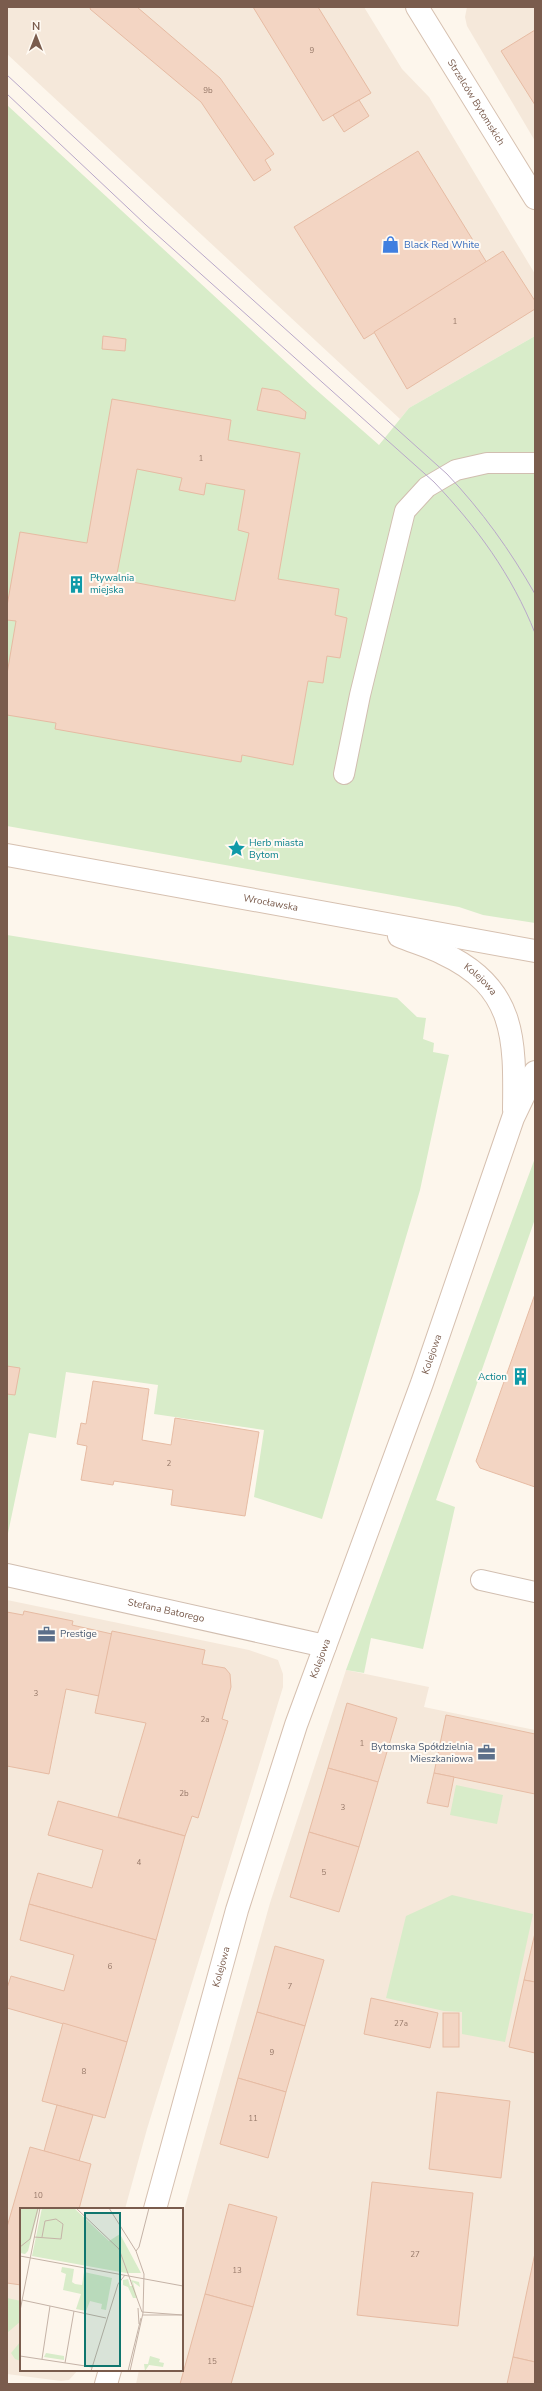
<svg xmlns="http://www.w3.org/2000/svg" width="542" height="2391" viewBox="0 0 542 2391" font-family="'Nunito Sans',sans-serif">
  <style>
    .residential { fill: #f5e8da }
    .green { fill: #d8ecc9 }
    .building { fill: #f3d5c3; stroke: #e6bba3; fill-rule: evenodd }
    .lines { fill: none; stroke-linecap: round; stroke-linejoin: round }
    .lane-casing { stroke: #d1beb0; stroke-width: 22 }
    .street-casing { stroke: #d1beb0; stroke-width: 24 }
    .secondary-casing { stroke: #d6c0b0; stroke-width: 24 }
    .lane { stroke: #fff; stroke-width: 20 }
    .street { stroke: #fff; stroke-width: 22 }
    .secondary { stroke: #fff; stroke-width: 22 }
    .tram { stroke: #b9a8c9; stroke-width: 1 }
    .labels { text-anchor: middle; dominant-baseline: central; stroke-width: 4; stroke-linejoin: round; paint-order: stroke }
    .number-label { font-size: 8px; fill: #987a6a }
    .street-label { font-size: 10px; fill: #7a5c4d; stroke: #fffaf3 }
    .shop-label { font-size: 10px; fill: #366cbe; stroke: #fffaf3; text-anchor: start }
    .culture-label { font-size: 10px; fill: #0d838f; stroke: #fffaf3; text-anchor: start }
    .service-label { font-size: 10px; fill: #4e5e75; stroke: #fffaf3; text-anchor: start }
    .inset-road { fill: none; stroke: #c5b3a7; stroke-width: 1 }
    .view { fill: #0f766e; fill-opacity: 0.15; stroke: #0f766e; stroke-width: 2 }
    .inset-edge { fill: none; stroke: #7a5c4d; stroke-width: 2 }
  </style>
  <rect width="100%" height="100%" fill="#fdf6ec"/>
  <g class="residential">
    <polygon points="7,7 364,7 402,69 429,97 535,274 535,336 409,408 400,419 7,54"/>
    <polygon points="467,7 535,7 535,141 467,26 465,17"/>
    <polygon points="7,1600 249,1650 278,1660 283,1674 283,1687 147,2129 125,2209 21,2209 21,2370 78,2370 69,2380 61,2381 7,2374"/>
    <polygon points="346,1670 429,1687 424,1707 535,1730 535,2384 136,2384 139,2370 182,2370 182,2217 270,1903"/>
  </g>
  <g class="green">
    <polygon points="7,105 313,387 379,445 409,408 535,336 535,923 483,915 459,907 7,826"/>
    <polygon points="7,935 397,998 417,1017 426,1018 423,1039 434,1043 433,1052 449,1055 420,1190 322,1519 254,1497 264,1430 154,1414 158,1385 66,1372 56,1438 29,1433 7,1538"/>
    <polygon points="535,1158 535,1219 436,1500 455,1507 423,1649 371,1638 364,1673 346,1670"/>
    <polygon points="456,1785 503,1795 497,1824 450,1815"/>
    <polygon points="452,1895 533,1914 505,2042 462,2034 462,2012 444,2011 386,1998 406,1916"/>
    <polygon points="7,2298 21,2301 21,2321 7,2333"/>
    <polygon points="21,2341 21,2361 15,2359 11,2353"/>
  </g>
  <g class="building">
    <polygon points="91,7 137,7 220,78 274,154 265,160 271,170 254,181 201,102 90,9"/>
    <polygon points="253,7 318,7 371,93 323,121"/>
    <polygon points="535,30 535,105 501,51"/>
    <polygon points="359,100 369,116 344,132 333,115"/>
    <polygon points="418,151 487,263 364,339 294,227"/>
    <polygon points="503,251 535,301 535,309 407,389 374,332"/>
    <polygon points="103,336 126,339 125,351 102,349"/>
    <polygon points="262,388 279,391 306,412 305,419 257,410"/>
    <path d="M112 399 231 420 228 440 300 453 278 579 339 589 335 615 347 618 340 658 327 656 323 683 308 681 293 765 242 755 241 762 55 729 56 723 7 715V674L16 621 7 620V606L20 532 87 543ZM137 469 182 478 179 490 204 495 206 483 245 490 238 530 249 533 235 601 116 579Z"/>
    <polygon points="535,1294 535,1487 480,1468 476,1461"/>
    <polygon points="7,1366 20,1368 15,1395 7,1394"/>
    <polygon points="93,1381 149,1389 142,1440 171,1445 175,1418 259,1432 245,1516 171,1505 173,1490 114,1481 113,1485 81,1480 87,1446 77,1444 81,1423 86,1424"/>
    <polygon points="24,1611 73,1621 72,1625 112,1634 99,1696 66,1689 49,1774 7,1766 7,1612 23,1615"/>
    <polygon points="112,1631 205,1650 202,1664 225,1668 230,1674 231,1687 222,1719 228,1721 198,1818 192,1816 185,1836 118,1817 146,1723 95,1713"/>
    <polygon points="347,1703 397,1718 378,1782 328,1768"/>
    <polygon points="446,1715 535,1734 535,1794 434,1773"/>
    <polygon points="328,1768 378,1782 359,1847 309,1832"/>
    <polygon points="434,1773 454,1777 448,1807 427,1803"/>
    <polygon points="58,1801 185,1836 156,1940 29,1904 38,1873 92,1888 103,1850 48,1835"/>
    <polygon points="309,1832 359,1847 339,1912 290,1897"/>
    <polygon points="29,1904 156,1940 127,2042 7,2008 7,1988 11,1976 64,1991 74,1955 20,1940"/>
    <polygon points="535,1933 535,1982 524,1980"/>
    <polygon points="275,1946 324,1960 305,2026 257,2012"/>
    <polygon points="524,1980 535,1982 535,2053 509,2047"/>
    <polygon points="371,1998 438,2013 430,2048 364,2034"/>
    <polygon points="257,2012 305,2026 286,2092 238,2078"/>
    <rect x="443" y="2013" width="16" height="34"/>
    <polygon points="63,2023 127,2042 105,2118 42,2101"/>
    <polygon points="238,2078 286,2092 268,2158 220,2144"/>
    <polygon points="437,2092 510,2101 501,2178 429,2169"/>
    <polygon points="57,2105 93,2115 79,2161 44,2151"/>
    <polygon points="30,2147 91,2164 79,2209 21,2209 21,2285 7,2283 7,2227"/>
    <polygon points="372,2182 473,2193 458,2326 357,2315"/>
    <polygon points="229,2204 277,2217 253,2307 205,2294"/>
    <polygon points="535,2253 535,2362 513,2357"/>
    <polygon points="205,2294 253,2307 231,2384 180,2384"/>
    <polygon points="513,2357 535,2362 535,2384 507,2384"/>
  </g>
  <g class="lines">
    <defs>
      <g id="lane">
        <polyline points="344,774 360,695 405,511 427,487 456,470 487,463 535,463"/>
        <polyline points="481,1580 535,1592"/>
      </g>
      <g id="street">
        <path id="s1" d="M7 1575 325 1646"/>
      </g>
      <g id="secondary">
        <path id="s2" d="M417 7 535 198"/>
        <path id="s3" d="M7 855 535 951"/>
        <path id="s4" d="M399 936C413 942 428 946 442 953 516 987 515 1039 514 1110"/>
        <path id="s5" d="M155 2209 237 1910 296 1725 422 1383 513 1118 535 1072"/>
        <polyline points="106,2384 110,2370"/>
      </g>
    </defs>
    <use href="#lane" class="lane-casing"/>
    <use href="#street" class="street-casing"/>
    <use href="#secondary" class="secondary-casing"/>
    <use href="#lane" class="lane"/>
    <use href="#street" class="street"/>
    <use href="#secondary" class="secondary"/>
    <g class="tram">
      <path d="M7 75 156 213 447 474C482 511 510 550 535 594"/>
      <path d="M7 94 146 225 434 482C476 526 512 575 535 633"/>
    </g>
  </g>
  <defs>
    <symbol id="shop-bare" viewBox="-9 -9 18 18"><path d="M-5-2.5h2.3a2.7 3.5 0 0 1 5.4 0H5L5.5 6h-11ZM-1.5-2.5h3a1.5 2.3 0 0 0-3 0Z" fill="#3f7fe0" stroke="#fffaf3" stroke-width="2.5" paint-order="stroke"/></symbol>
    <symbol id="building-bare" viewBox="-9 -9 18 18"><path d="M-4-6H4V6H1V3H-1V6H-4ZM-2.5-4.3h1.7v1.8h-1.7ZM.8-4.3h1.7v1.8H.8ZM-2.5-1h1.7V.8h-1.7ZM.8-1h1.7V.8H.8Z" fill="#0f9aa8" stroke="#fffaf3" stroke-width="2.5" paint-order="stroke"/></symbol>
    <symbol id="sight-bare" viewBox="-9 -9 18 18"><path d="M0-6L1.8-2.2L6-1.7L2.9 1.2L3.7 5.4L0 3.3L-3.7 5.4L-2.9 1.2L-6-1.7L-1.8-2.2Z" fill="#0f9aa8" stroke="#fffaf3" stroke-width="2.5" paint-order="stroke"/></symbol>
    <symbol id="office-bare" viewBox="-9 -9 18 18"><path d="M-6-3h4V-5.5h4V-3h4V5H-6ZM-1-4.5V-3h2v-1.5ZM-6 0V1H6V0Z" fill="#5c6f8a" stroke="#fffaf3" stroke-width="2.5" paint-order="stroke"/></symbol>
  </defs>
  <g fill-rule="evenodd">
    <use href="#shop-bare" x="378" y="232" width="25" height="25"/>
    <use href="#building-bare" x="64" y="572" width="25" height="25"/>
    <use href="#sight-bare" x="224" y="836" width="25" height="25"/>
    <use href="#building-bare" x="508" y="1364" width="25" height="25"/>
    <use href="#office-bare" x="34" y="1622" width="25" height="25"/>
    <use href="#office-bare" x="474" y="1740" width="25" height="25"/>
  </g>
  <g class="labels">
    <g class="number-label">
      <text x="312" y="50">9</text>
      <text x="208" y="90">9b</text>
      <text x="455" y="321">1</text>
      <text x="201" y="458">1</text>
      <text x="169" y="1463">2</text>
      <text x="36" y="1693">3</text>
      <text x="205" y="1719">2a</text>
      <text x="362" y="1743">1</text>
      <text x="184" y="1793">2b</text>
      <text x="343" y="1807">3</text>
      <text x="139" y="1862">4</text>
      <text x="324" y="1872">5</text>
      <text x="110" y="1966">6</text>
      <text x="290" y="1986">7</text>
      <text x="401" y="2023">27a</text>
      <text x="272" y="2052">9</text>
      <text x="84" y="2071">8</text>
      <text x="253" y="2118">11</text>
      <text x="38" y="2195">10</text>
      <text x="415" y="2254">27</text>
      <text x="237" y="2270">13</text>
      <text x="212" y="2361">15</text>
    </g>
    <g class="street-label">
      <text stroke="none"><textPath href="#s2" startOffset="112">Strzelców Bytomskich</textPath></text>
      <text stroke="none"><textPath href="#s3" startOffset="268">Wrocławska</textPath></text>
      <text stroke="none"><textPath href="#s4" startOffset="93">Kolejowa</textPath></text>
      <text stroke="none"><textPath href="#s5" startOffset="899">Kolejowa</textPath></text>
      <text stroke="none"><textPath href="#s1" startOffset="163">Stefana Batorego</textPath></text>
      <text stroke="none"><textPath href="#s5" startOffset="575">Kolejowa</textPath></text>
      <text stroke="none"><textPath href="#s5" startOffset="251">Kolejowa</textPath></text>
    </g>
    <g class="shop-label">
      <text x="404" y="245">Black Red White</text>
    </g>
    <g class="culture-label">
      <text x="90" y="578">Pływalnia<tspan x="90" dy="12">miejska</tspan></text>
      <text x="249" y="843">Herb miasta<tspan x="249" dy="12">Bytom</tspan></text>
      <text x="507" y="1377" text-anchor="end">Action</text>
    </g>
    <g class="service-label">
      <text x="60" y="1634">Prestige</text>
      <text x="473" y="1747" text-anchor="end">Bytomska Spółdzielnia<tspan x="473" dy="12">Mieszkaniowa</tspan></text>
    </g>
  </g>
  <g transform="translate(20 2208)">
    <rect width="163" height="163" fill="#fdf6ec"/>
    <path d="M0 0H19L8 43 5 46 0 45ZM22 0H54L89 33 100 26 121 65H106L12 48ZM42 59 54 61 52 74 55 76 62 77 64 64 92 70 86 102 81 101 82 96 70 93 66 103 56 101 61 86 43 82 46 66 41 64ZM108 71 110 78H113L111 72 119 74 120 79 113 74 117 90H113L108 79 103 77V72ZM26 145 44 148V152L24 149ZM130 148 140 151 139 154 144 155 143 159 129 157 125 163 124 156H128Z" fill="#d8ecc9"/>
    <path class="inset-road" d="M56 0 99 41 122 104 163 107M89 0 116 43 124 66 123 105 110 163M14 29 41 31 43 16 36 11 25 13 22 29M0 39 10 31 18 0M116 43 119 39 129 0M0 48 163 78M2 92 86 110M118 100 119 116M0 103 20 0M123 107H163M0 148 72 159M22 151 30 98M45 155 54 103M71 163 98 76 105 67M108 163 121 110"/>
    <path class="view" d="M65 5H100V158H65Z"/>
    <rect width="163" height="163" class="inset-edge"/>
  </g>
  <rect width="542" height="2391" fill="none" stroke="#7a5c4d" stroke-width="16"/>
  <g transform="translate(36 36)" stroke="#fffaf3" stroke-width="3" paint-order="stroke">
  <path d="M0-3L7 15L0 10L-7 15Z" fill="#7a5c4d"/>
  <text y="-6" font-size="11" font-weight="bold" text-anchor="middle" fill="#7a5c4d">N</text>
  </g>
</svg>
